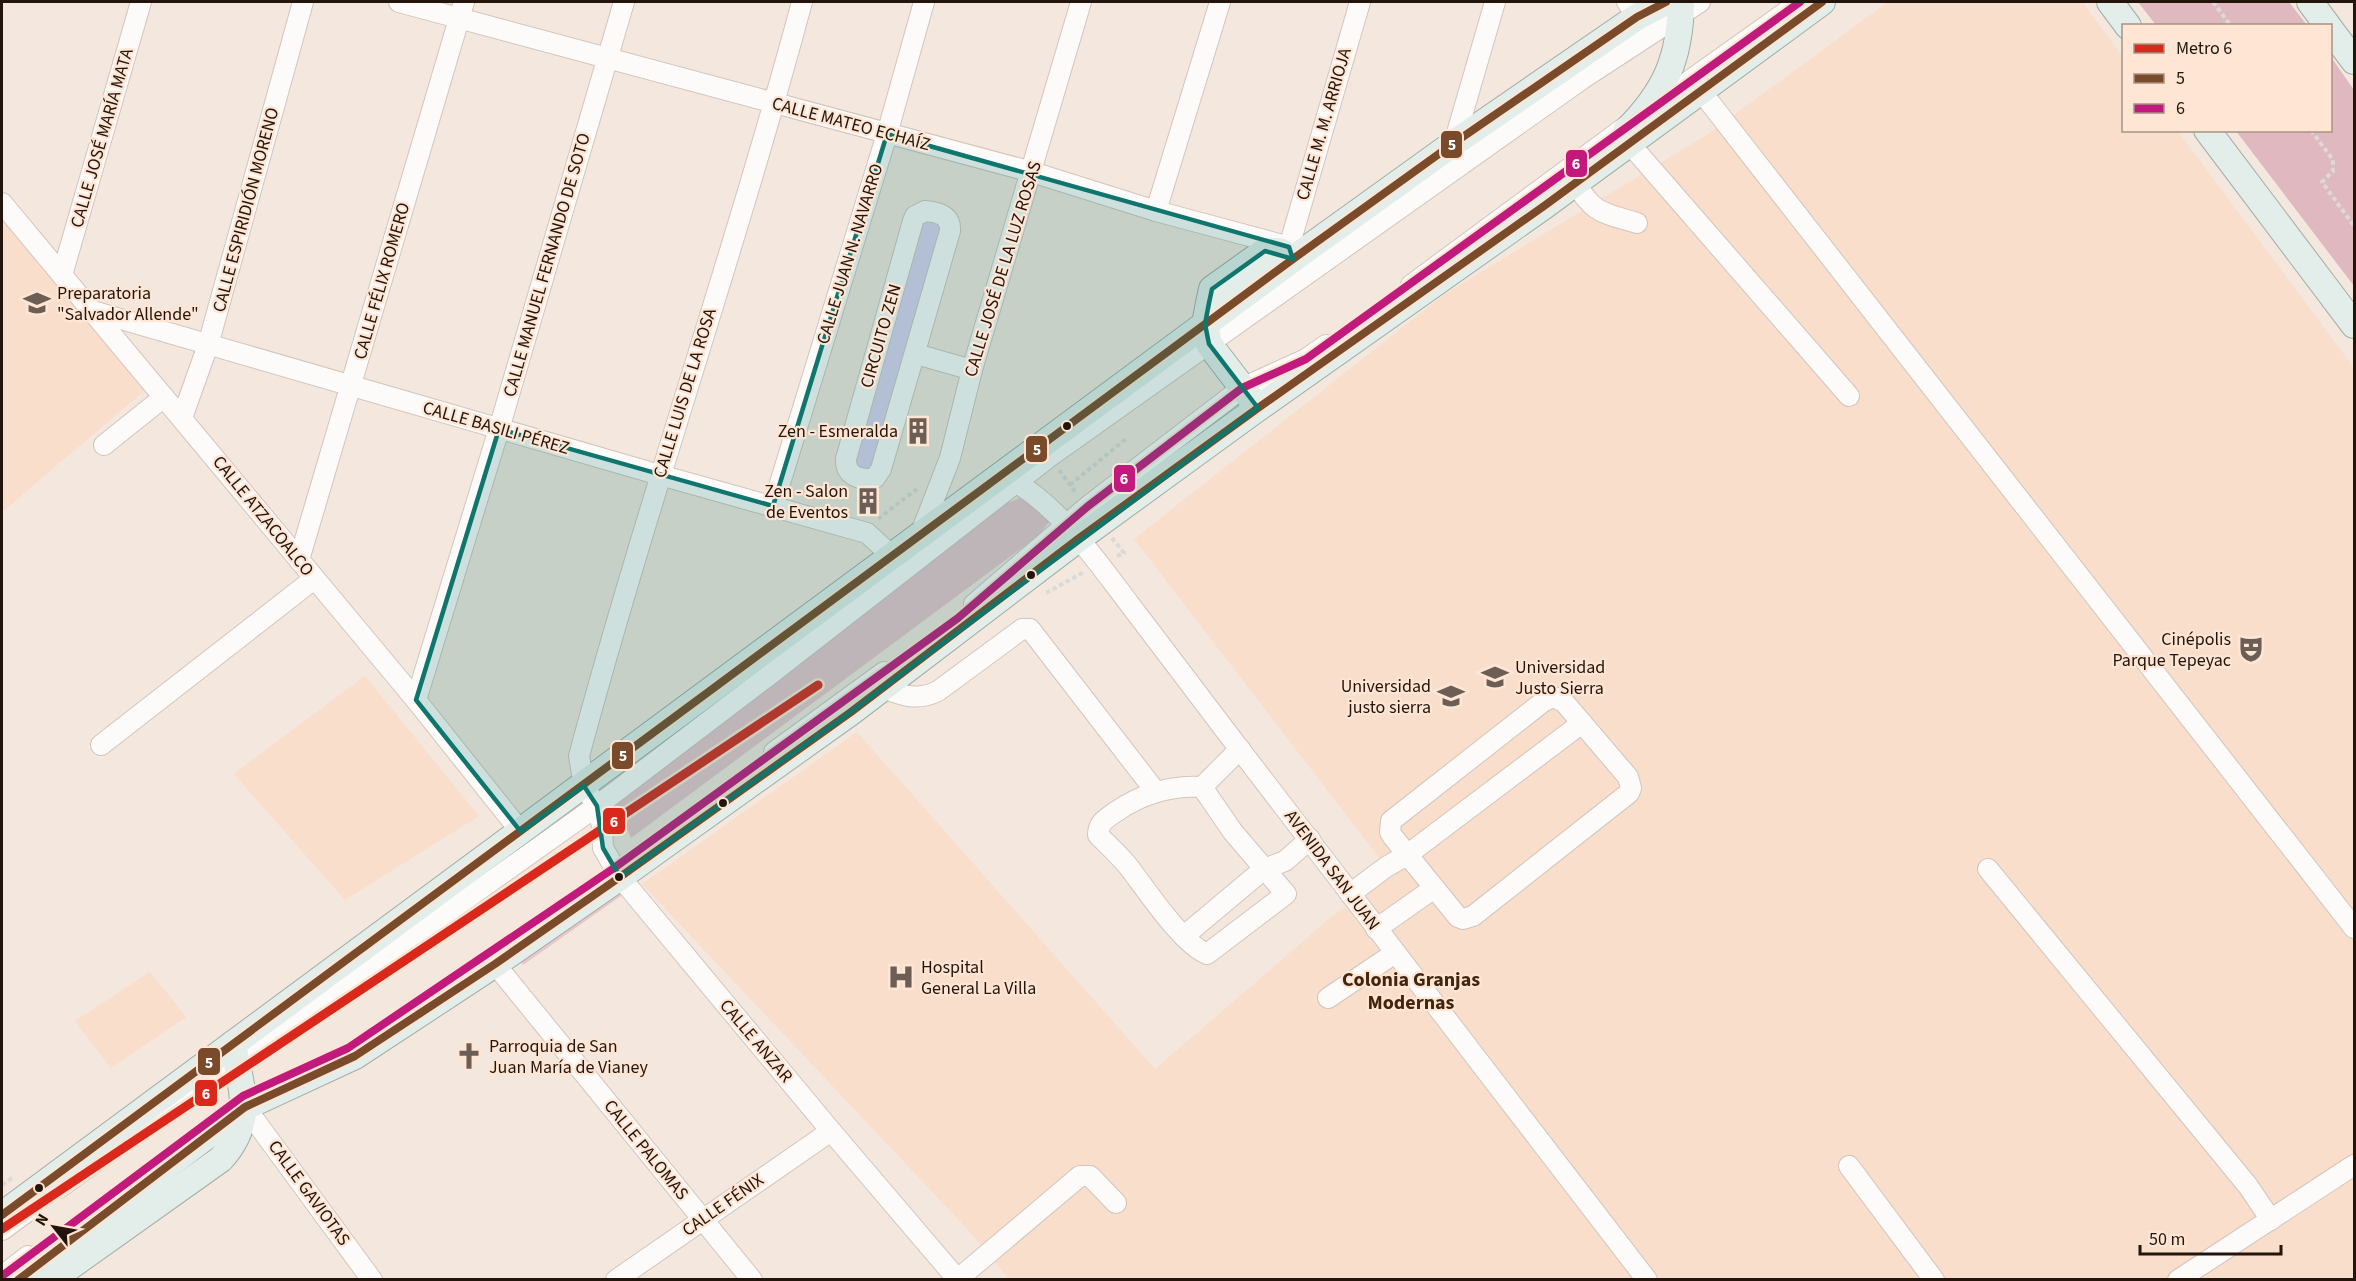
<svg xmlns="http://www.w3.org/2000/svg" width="2356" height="1281" viewBox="0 0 2356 1281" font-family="'Source Sans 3',sans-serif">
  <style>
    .built { fill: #f8decb }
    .green { fill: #eac5cc }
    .forest { fill: #e0b8c0 }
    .water { fill: #ddd1ef }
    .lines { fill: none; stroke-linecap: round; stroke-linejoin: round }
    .minor-casing { stroke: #d2c5bc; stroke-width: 22 }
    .major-casing { stroke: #a1aea5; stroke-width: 28 }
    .path { stroke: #dcd9d6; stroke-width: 4; stroke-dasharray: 4.5 3; stroke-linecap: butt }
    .minor { stroke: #fdfbfa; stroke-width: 20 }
    .major { stroke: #e3ede9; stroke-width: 26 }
    .bus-1-casing { stroke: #fee5d4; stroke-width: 12 }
    .bus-2-casing { stroke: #fee5d4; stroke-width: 12 }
    .bus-1 { stroke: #7a4b2a; stroke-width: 8 }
    .bus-2 { stroke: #c21a7c; stroke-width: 8 }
    .metro-1-casing { stroke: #fee5d4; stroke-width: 14 }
    .metro-1 { stroke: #da291c; stroke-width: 9 }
    .marked { fill: #0f766e; fill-opacity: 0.2; stroke: #0f766e; stroke-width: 4.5; stroke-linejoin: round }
    .bus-dot { fill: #23150b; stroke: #fee5d4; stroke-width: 2 }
    .labels { text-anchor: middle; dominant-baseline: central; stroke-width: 4.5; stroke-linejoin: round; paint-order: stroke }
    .street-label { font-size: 18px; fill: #23150b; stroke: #fee5d4 }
    .poi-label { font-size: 18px; fill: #23150b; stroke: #fee5d4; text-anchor: start }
    .neighbourhood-label { font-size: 20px; font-weight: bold; fill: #43250d; stroke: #fee5d4 }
    .line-badge { stroke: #fee5d4; stroke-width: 2 }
    .badge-label { font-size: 16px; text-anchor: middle; font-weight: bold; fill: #fff }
  </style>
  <rect width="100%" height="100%" fill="#f4e7de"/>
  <g class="built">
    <polygon points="1888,2 2082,2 2123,57 2124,130 2178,131 2354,368 2354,1279 1009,1279 970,1232 642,884 857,732 1155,1069 1329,919 1391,873 1134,539 1445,294 1708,134"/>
    <polygon points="2,215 144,391 2,512"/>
    <polygon points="365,676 479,816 345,900 234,774"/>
    <polygon points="150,972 186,1017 111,1068 75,1021"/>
  </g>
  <g class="green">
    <polygon points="1022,497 1053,517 1038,536 631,838 615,802 989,511"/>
    <polygon points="623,885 628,891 523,965 518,957"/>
  </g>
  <g class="forest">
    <polygon points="2138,2 2289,2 2307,25 2156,25"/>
    <polygon points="2331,57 2354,90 2354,286 2236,131 2330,130"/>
  </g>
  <polygon class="water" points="922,220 943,226 874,472 852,466"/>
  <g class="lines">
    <defs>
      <g id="minor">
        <polyline points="399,2 1032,172 1156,211 1286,246"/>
        <path d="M802 2C734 255 647 503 579 756L584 786 597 806 602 826 603 848 620 877 831 1131 958 1280"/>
        <polyline points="1627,2 1637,17"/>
        <polyline points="1700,90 2354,928"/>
        <polyline points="1454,143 1495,2"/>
        <polyline points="1629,143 1849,396"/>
        <path d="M1575 182C1593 214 1604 213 1637 223"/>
        <polyline points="2,203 416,700 521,832"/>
        <path d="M925 211C938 212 951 215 950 231L881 469 875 478C861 481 845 476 846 459L913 221 915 216Z"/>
        <polyline points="1156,211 1220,2"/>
        <polyline points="1289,247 1360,2"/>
        <polyline points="62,275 141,2"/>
        <polyline points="1411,285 1644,113 1800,2"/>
        <polyline points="93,311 660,475 867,533 892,556"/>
        <polyline points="916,354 972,370"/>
        <polyline points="182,418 208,345 303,2"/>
        <polyline points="104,445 164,397"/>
        <path d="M1007 477C1060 506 1095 559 1131 606 1162 647 1194 689 1225 730 1365 913 1506 1097 1647 1280"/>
        <polyline points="773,506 887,134 924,2"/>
        <polyline points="920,535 950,458 972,370 1081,2"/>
        <polyline points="299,560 464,2"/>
        <polyline points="974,604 1087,507 1242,388 1306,359 1326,345"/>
        <path d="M883 688C903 696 918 701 938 691L1022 629H1030L1156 792"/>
        <polygon points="1554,697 1564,702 1628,777 1631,788 1629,793 1473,916 1463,919 1458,917 1393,837 1390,832 1391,821 1544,701"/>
        <polyline points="416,700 499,429 624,2"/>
        <polyline points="101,745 314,579"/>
        <polyline points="774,752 884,672"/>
        <path d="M1202 787 1233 832 1286 894 1207 954C1181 943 1146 889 1128 866 1119 855 1108 845 1098 835 1098 822 1107 818 1117 811 1142 794 1171 785 1202 787L1240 749"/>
        <polyline points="1988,869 2248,1186 2271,1220"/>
        <polyline points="1350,894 1386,867 1407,855 1582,723"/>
        <polyline points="1376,929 1433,889"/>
        <polyline points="1184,936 1264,869 1285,861 1310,839"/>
        <polyline points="495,964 752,1280"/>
        <polyline points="1328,998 1395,953"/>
        <polyline points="245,1107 372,1280"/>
        <polyline points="1849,1166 1934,1280"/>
        <polyline points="59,1188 597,806 768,676 1049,457 1582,79 1700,2"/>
        <polyline points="2,1230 28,1211"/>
        <polyline points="2,1276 28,1256"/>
        <polyline points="958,1279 1080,1176 1090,1176 1116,1203"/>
        <polyline points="616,1280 831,1131"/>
        <polyline points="2178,1280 2354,1165"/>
      </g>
      <g id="major">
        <polyline points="2110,2 2128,26"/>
        <polyline points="2310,2 2328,26"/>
        <polyline points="2330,29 2354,61"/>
        <polyline points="2207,130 2354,325"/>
        <path d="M1626 131C1666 91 1680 58 1681 2"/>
        <polyline points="1258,408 1209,344 1205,324 1209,303 1212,289 1265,251 1280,251 1293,259"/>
        <polyline points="2,1215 1293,259 1454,143 1637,17 1666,2"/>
        <polyline points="17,1280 245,1107 355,1056 495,964 620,877 851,712 1078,539 1258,408 1544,206 1822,2"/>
        <path d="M51 1280 221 1159C256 1120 241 1090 233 1044"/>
      </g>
    </defs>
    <use href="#minor" class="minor-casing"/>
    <use href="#major" class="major-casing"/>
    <g class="path">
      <polyline points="2213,2 2231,26"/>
      <polyline points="2311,130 2333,160 2333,171 2322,182 2354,226"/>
      <polyline points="1059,470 1076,493"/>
      <polyline points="1070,485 1127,438"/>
      <polyline points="878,519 917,489"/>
      <polyline points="1112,538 1124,553 1115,557"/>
      <polyline points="1046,593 1084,572"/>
      <polyline points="2,1185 12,1178"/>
    </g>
    <use href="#minor" class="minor"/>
    <use href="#major" class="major"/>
    <defs>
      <g id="bus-1">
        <polyline points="2,1215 1293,259 1454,143 1637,17 1666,2"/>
        <polyline points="18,1280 245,1107 355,1056 495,964 620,877 851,712 1078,539 1258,408 1544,206 1822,2"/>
      </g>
      <polyline id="bus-2" points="2,1276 243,1096 348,1048 614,868 958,618 1087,507 1242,388 1306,359 1800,2"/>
    </defs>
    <use href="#bus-1" class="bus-1-casing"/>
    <use href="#bus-2" class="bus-2-casing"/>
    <use href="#bus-1" class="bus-1"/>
    <use href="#bus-2" class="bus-2"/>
    <defs>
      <polyline id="metro-1" points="2,1229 818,685"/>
    </defs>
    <use href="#metro-1" class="metro-1-casing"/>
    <use href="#metro-1" class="metro-1"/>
  </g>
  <path class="marked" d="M887 134 1289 247 1293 259 1265 251 1212 289 1209 303 1205 324 1209 344 1258 408 851 712 620 877 603 848 597 806 584 786 521 832 416 700 499 429 773 506Z"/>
  <defs>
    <symbol id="school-bare" viewBox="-9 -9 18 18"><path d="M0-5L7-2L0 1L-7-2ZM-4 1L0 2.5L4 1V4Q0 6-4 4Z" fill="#6c5e55" stroke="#fee5d4" stroke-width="2.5" paint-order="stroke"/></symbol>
    <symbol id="building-bare" viewBox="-9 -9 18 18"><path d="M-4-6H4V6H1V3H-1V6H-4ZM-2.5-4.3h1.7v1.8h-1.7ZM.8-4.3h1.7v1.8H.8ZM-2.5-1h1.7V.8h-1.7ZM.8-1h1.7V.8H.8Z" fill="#6c5e55" stroke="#fee5d4" stroke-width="2.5" paint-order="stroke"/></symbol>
    <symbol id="theatre-bare" viewBox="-9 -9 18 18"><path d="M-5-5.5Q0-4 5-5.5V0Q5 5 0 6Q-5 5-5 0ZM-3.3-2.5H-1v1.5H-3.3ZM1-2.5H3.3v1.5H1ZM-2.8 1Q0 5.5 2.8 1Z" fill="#6c5e55" stroke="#fee5d4" stroke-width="2.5" paint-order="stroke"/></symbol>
    <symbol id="university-bare" viewBox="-9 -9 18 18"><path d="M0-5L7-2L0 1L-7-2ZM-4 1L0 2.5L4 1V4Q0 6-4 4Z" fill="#6c5e55" stroke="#fee5d4" stroke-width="2.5" paint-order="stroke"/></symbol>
    <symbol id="hospital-bare" viewBox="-9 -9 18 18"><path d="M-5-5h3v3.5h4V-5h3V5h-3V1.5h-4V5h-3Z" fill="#6c5e55" stroke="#fee5d4" stroke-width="2.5" paint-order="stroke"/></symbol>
    <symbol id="church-bare" viewBox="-9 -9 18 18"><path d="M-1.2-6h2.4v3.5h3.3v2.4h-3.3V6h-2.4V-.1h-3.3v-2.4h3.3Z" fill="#6c5e55" stroke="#fee5d4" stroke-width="2.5" paint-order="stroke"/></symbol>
  </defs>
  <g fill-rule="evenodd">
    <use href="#school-bare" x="18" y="284" width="38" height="38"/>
    <use href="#building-bare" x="899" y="412" width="38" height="38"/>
    <use href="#building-bare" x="849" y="482" width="38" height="38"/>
    <use href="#theatre-bare" x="2232" y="630" width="38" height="38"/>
    <use href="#university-bare" x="1476" y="658" width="38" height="38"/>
    <use href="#school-bare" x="1432" y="677" width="38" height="38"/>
    <use href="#hospital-bare" x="882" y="958" width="38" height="38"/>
    <use href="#church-bare" x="450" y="1037" width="38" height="38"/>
  </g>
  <g class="bus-dot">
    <circle cx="1067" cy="426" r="5"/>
    <circle cx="1031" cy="575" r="5"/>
    <circle cx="723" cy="803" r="5"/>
    <circle cx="619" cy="877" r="5"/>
    <circle cx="39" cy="1188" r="5"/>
  </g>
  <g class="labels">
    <g class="street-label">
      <text transform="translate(851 124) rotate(15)">CALLE MATEO ECHAÍZ</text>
      <text transform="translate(1324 124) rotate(-74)">CALLE M. M. ARRIOJA</text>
      <text transform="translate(102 138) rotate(-74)">CALLE JOSÉ MARÍA MATA</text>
      <text transform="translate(246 210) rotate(-75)">CALLE ESPIRIDIÓN MORENO</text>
      <text transform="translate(850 254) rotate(-73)">CALLE JUAN N. NAVARRO</text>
      <text transform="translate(547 265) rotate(-74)">CALLE MANUEL FERNANDO DE SOTO</text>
      <text transform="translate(1003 269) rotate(-73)">CALLE JOSÉ DE LA LUZ ROSAS</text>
      <text transform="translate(382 281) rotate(-74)">CALLE FÉLIX ROMERO</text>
      <text transform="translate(881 336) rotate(-74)">CIRCUITO ZEN</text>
      <text transform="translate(685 393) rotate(-73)">CALLE LUIS DE LA ROSA</text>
      <text transform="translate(496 428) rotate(16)">CALLE BASILI PÉREZ</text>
      <text transform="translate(263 516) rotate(51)">CALLE ATZACOALCO</text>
      <text transform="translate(1332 870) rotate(53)">AVENIDA SAN JUAN</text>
      <text transform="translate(756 1041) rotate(50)">CALLE ANZAR</text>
      <text transform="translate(646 1150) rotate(51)">CALLE PALOMAS</text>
      <text transform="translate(309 1193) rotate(54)">CALLE GAVIOTAS</text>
      <text transform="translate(723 1205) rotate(-35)">CALLE FÉNIX</text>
    </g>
    <g class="poi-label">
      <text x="57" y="293">Preparatoria<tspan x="57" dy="21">"Salvador Allende"</tspan></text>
      <text x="898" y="431" text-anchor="end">Zen - Esmeralda</text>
      <text x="848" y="491" text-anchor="end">Zen - Salon<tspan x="848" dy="21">de Eventos</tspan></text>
      <text x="2231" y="639" text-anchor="end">Cinépolis<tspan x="2231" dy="21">Parque Tepeyac</tspan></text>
      <text x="1515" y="667">Universidad<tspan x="1515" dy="21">Justo Sierra</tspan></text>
      <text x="1431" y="686" text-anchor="end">Universidad<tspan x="1431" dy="21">justo sierra</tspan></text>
      <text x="921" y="967">Hospital<tspan x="921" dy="21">General La Villa</tspan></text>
      <text x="489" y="1046">Parroquia de San<tspan x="489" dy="21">Juan María de Vianey</tspan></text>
    </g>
    <g class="neighbourhood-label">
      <text x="1411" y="980">Colonia Granjas<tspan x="1411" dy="23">Modernas</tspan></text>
    </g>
  </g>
  <g class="line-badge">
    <rect x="1440" y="130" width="23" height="29" rx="6" fill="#7a4b2a"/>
    <rect x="1565" y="149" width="23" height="29" rx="6" fill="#c21a7c"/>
    <rect x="1025" y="435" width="23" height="28" rx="6" fill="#7a4b2a"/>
    <rect x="1113" y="464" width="23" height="29" rx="6" fill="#c21a7c"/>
    <rect x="611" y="741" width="23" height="29" rx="6" fill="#7a4b2a"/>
    <rect x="602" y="807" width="24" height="28" rx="6" fill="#da291c"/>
    <rect x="197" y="1047" width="24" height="29" rx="6" fill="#7a4b2a"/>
    <rect x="194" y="1079" width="24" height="28" rx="6" fill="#da291c"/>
  </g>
  <g class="badge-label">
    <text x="1452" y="150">5</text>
    <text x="1576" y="169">6</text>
    <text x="1037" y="455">5</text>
    <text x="1124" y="484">6</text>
    <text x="623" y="761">5</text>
    <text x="614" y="827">6</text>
    <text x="209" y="1068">5</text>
    <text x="206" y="1099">6</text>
  </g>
  <rect width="2356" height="1281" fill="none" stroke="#23150b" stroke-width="6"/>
  <rect x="2122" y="24" width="210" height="108" fill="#fee5d4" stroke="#a69284" stroke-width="1.5"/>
  <rect x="2134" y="44" width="30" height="9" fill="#da291c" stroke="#a69284" stroke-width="1.5"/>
  <text x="2176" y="54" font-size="18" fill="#23150b">Metro 6</text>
  <rect x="2134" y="74" width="30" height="9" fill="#7a4b2a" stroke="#a69284" stroke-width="1.5"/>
  <text x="2176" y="84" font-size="18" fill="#23150b">5</text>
  <rect x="2134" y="104" width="30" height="9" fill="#c21a7c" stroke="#a69284" stroke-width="1.5"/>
  <text x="2176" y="114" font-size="18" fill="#23150b">6</text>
  <g transform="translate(54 1227) rotate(301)" stroke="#fee5d4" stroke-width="4.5" paint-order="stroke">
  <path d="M0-4.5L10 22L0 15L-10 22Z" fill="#23150b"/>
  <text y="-9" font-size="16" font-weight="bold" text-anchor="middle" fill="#23150b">N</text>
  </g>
  <path d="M2140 1245v9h141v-9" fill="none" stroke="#23150b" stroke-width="3"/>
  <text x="2149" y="1245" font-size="18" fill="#23150b" stroke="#fee5d4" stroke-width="4.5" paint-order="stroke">50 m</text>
</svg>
